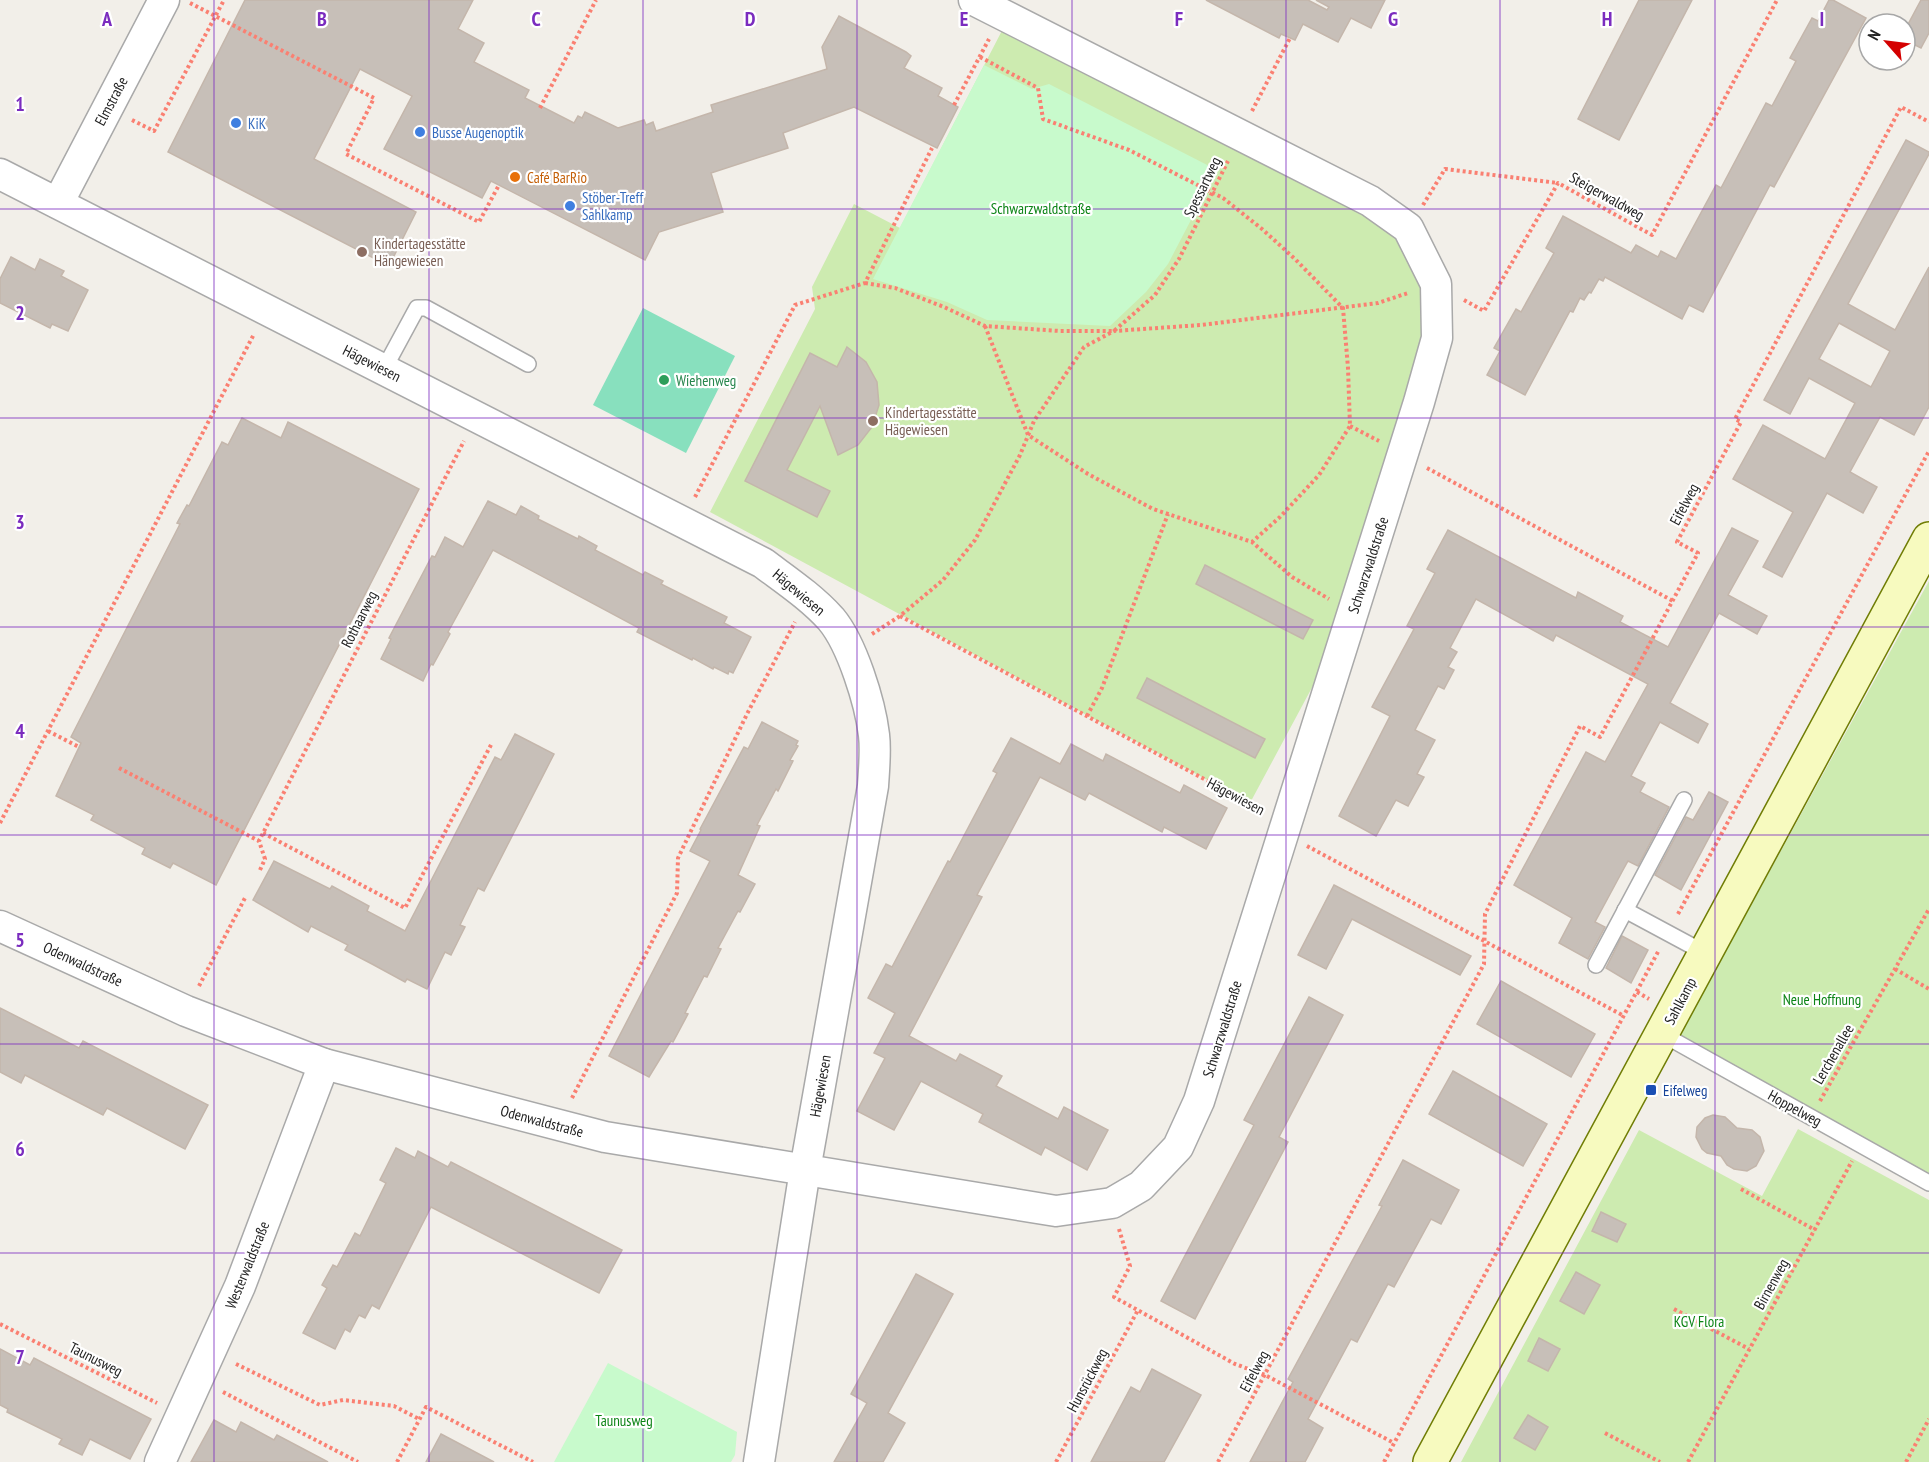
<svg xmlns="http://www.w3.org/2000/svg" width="1929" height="1462" viewBox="0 0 1929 1462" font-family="'PT Sans Narrow',sans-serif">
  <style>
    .grass { fill: #cdebb0 }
    .park { fill: #c8facc }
    .pitch { fill: #88e0be }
    .building { fill: #c7bfb8; stroke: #c4b6ab; stroke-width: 1.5; fill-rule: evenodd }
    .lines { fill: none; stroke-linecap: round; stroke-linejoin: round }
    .lane-casing { stroke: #a9a9a9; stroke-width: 18 }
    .street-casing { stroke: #a9a9a9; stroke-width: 33 }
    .secondary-casing { stroke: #707d05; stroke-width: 36 }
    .path { stroke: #fa8072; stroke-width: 4; stroke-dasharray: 3 3; stroke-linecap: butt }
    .lane { stroke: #fff; stroke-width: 15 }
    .street { stroke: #fff; stroke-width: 30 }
    .secondary { stroke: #f7fabf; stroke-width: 33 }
    .grid { fill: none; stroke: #7b2cbf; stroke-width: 1.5; stroke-opacity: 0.55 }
    .shop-dot { fill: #3f7fe0; stroke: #fff; stroke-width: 2 }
    .food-dot { fill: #e8710a; stroke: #fff; stroke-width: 2 }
    .education-dot { fill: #8d6e63; stroke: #fff; stroke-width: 2 }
    .leisure-dot { fill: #2e9e5b; stroke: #fff; stroke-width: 2 }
    .transit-dot { fill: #1a4fb4; stroke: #fff; stroke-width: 2 }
    .labels { text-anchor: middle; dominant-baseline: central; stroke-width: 4.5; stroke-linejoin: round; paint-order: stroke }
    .street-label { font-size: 15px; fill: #222; stroke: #fff }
    .shop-label { font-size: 15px; fill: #366cbe; stroke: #fff; text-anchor: start }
    .food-label { font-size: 15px; fill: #c56008; stroke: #fff; text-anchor: start }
    .park-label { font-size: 15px; fill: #0c8416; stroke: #fff }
    .education-label { font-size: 15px; fill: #785e54; stroke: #fff; text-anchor: start }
    .leisure-label { font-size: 15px; fill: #27864d; stroke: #fff; text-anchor: start }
    .transit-label { font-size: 15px; fill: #164399; stroke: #fff; text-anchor: start }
    .grid-label { font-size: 20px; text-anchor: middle; font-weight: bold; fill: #7b2cbf; stroke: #fff; stroke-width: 4.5; stroke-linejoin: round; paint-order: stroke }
  </style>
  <rect width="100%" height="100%" fill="#f2efe9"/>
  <g class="grass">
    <polygon points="1009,17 1370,201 1436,284 1352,613 1250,803 710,512 815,309 812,287 854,204 900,228"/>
    <polygon points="1929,581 1929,1183 1676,1042"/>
    <polygon points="1798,1129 1929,1200 1929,1462 1461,1462 1639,1130 1762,1196"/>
  </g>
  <g class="park">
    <polygon points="984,65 1032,89 1049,84 1217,170 1168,264 1146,292 1110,326 987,320 947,302 873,279"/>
    <polygon points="608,1363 737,1432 735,1455 731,1462 554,1462"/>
  </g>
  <polygon class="pitch" points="643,308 735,356 686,453 593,405"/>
  <g class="building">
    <polygon points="245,0 473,0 458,29 484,43 474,62 529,90 525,98 574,123 578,116 582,118 585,112 618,128 644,120 646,125 653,122 656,131 713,112 711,105 827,69 822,47 839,16 906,52 911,56 904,68 942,88 938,96 958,107 937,148 854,107 783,133 788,148 711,173 723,212 659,232 645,260 491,181 482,198 384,149 412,96 360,69 314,159 416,212 389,266 168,152"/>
    <polygon points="1206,0 1308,0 1327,10 1329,7 1316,0 1385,0 1371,28 1351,18 1338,42 1303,24 1295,40 1281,34 1279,38"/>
    <polygon points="1639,0 1692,0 1619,140 1578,119"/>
    <polygon points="1829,0 1833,0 1866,18 1774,187 1770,185 1703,312 1689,305 1682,319 1605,277 1603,281 1599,279 1591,293 1589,292 1584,300 1580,298 1573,312 1570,311 1525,395 1487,375 1500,351 1494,348 1516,309 1521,312 1554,253 1546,248 1563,216 1631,253 1636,245 1658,257 1661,251 1676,259 1716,185 1721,188 1766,103 1772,106 1796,61 1790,58 1812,18 1818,21"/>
    <polygon points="1921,0 1929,0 1929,33 1921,48 1905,40 1905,30"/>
    <path d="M1906 140 1929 152V154L1848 304 1895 330 1929 267V407L1914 435 1880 417 1850 472 1877 487 1863 513 1827 493 1782 577 1763 567 1793 512 1733 479 1763 425 1825 459 1855 403 1809 378 1790 414 1764 400ZM1839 323 1890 351 1871 387 1819 359Z"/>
    <polygon points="11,257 35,270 40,259 64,271 61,276 88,290 68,331 52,324 50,328 0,303 0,279"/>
    <polygon points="847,347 866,362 877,382 879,405 872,427 858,445 838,455 820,406 787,470 830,491 817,517 745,481 810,353 837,367"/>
    <polygon points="242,418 281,438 288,422 419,489 216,885 173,863 170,868 142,854 145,848 91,820 94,815 56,796 81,743 71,737 180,524 177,523 187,505 189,506 222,442 228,445"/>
    <polygon points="488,501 516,515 521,506 539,516 538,519 578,539 579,536 597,546 595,550 643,575 645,572 663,581 661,584 727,617 724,623 751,637 733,673 729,671 728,674 714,667 713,669 693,658 692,660 637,632 639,628 493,550 448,632 450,634 433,665 431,664 423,681 381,659 391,639 389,638 432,556 435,557 445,537 463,547"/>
    <polygon points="1732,528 1758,541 1728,595 1767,616 1757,634 1719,613 1670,703 1708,724 1698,743 1660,722 1631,776 1645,783 1640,792 1669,807 1638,866 1628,861 1623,870 1595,922 1605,927 1588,959 1559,943 1572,918 1514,885 1586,752 1605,762 1648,684 1556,635 1553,641 1476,599 1450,648 1457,652 1448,667 1454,670 1444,689 1438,686 1415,730 1435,740 1417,774 1424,777 1408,806 1396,800 1376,836 1339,816 1390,716 1372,707 1414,629 1407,626 1435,573 1427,569 1448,530 1576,598 1578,592 1623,616 1620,622 1668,647"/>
    <polygon points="1205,565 1313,620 1303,639 1196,584"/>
    <polygon points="1147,678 1265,739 1255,758 1137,698"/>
    <polygon points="762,722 798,741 796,745 798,746 790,760 793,761 778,791 776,789 757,825 760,826 738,875 755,884 740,912 738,911 718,948 721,949 707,977 704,976 685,1013 688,1014 673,1042 671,1041 649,1077 609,1056 710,861 690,851 701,830 700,829 744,747 748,749"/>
    <polygon points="515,734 554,754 484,891 478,888 460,925 465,927 451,955 445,952 427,989 407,979 405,982 372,964 345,950 348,945 311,926 308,932 253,900 274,861 330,889 332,886 369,906 367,911 405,931 495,757 501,760"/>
    <polygon points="1011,738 1060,764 1071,744 1103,761 1106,754 1180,793 1184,785 1227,808 1206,849 1164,827 1162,832 1089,793 1085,800 1040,777 977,895 982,897 909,1036 956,1061 960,1054 1002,1076 996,1086 1058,1119 1064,1107 1108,1130 1087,1170 1045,1147 1041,1155 979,1122 983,1114 921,1081 894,1130 857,1111 885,1058 874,1053 895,1013 868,998 886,964 892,967 948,861 950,862 997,773 993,771"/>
    <polygon points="1709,792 1728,802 1681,890 1655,875 1686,817 1693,820"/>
    <polygon points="1334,885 1471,956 1460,975 1352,919 1326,969 1298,955"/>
    <polygon points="1622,936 1648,950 1631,983 1606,968"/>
    <polygon points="1501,981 1595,1034 1571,1077 1477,1024"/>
    <polygon points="1309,997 1343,1015 1279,1137 1288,1142 1195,1319 1161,1301 1254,1125 1244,1120"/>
    <polygon points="0,1008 79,1048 83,1041 208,1105 185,1149 107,1108 103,1115 25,1075 21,1083 0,1072"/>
    <polygon points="1453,1071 1547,1124 1523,1166 1429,1114"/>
    <polygon points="1713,1115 1725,1117 1737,1128 1752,1130 1760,1137 1764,1151 1756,1166 1747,1171 1734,1169 1727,1165 1721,1156 1707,1153 1702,1149 1696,1137 1697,1127 1705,1118"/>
    <polygon points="396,1148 415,1158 418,1151 448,1167 451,1162 622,1250 599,1293 431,1207 379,1309 372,1305 365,1318 359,1315 350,1332 345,1329 335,1349 303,1333 327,1288 322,1285 333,1265 337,1267 355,1233 360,1236 386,1183 380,1180"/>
    <polygon points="1403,1160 1459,1190 1441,1224 1431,1219 1394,1287 1388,1284 1357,1342 1351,1339 1308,1419 1323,1428 1305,1462 1250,1462 1293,1382 1288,1379 1382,1206 1379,1205"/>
    <polygon points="1601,1212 1626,1224 1617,1242 1592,1231"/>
    <polygon points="1576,1272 1600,1285 1584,1314 1560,1301"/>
    <polygon points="916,1274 953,1294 888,1413 905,1423 883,1462 834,1462 867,1403 851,1394"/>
    <polygon points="1539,1338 1560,1349 1548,1371 1528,1361"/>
    <polygon points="0,1349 30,1365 34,1358 151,1419 130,1459 90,1439 82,1455 59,1444 62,1439 7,1412 8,1409 0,1405"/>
    <polygon points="1152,1369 1201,1395 1164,1462 1091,1462 1131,1387 1140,1392"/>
    <polygon points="1528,1415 1548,1427 1535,1450 1514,1438"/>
    <polygon points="214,1420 236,1432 241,1422 274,1440 277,1435 328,1462 191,1462"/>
    <polygon points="441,1434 494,1462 426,1462"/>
  </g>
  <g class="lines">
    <defs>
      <g id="lane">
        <polyline points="384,369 417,308 426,308 528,364"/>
        <polyline points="1625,910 1705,953"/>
        <polyline points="1596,965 1684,800"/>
        <polyline points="1662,1034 1929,1183"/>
      </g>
      <g id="street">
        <path d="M0 174 763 563C787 581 811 597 831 619 852 644 870 702 874 735 876 751 874 769 873 786L805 1170 759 1462"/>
        <polyline points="58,203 164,0"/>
        <polyline points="0,926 186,1011 324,1064 605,1137 1056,1211 1112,1203 1141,1186 1178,1147 1199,1101 1419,402 1437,338 1436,284 1408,228 1370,201 974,0"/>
        <polyline points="160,1462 240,1286 324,1064"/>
      </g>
      <polyline id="secondary" points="1430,1462 1929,539"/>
    </defs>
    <use href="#lane" class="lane-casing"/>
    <use href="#street" class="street-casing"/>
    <use href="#secondary" class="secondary-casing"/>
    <g class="path">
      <polyline points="190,3 374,98 346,154 479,222 499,185"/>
      <polyline points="980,57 1038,88 1043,119 1129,150 1223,198 1262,229 1295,259 1343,308 1348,368 1350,426 1319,475 1280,517 1252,542"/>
      <polyline points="954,105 989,39"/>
      <polyline points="540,108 596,0"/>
      <polyline points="1252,111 1290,38"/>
      <polyline points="132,120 154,131 224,0"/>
      <polyline points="1423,205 1445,169 1558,183"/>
      <polyline points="865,283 895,288 944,307 985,326 1060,331 1114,331 1155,295 1179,259 1228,161"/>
      <polyline points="1464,300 1484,311 1558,183 1652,235 1777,0"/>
      <polyline points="985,326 1028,435 1088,474 1153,509 1252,542 1292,577 1329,599"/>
      <polyline points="1350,426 1379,441"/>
      <polyline points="1427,468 1673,601"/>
      <polyline points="695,497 795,305 865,283 932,148"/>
      <polyline points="900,616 1262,810"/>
      <polyline points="872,634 900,616 943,580 975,540 1020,455 1034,421 1084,347 1114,331 1201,325 1378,303 1408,293"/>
      <polyline points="1087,716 1102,688 1168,514"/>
      <polyline points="48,731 79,747"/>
      <polyline points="119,768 259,841"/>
      <polyline points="0,823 254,334"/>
      <polyline points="263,833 405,908 492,743"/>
      <polyline points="1307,846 1624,1016"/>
      <polyline points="260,870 265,859 259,841 464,441"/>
      <polyline points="1678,914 1929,451"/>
      <polyline points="1895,969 1929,989"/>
      <polyline points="199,986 246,896"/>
      <polyline points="1637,992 1649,999"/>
      <polyline points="572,1098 677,893 678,858 747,714 795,622"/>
      <polyline points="1820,1101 1929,909"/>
      <polyline points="1741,1189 1815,1230"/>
      <polyline points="1119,1229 1130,1266 1114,1297 1235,1364 1265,1375 1394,1443"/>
      <polyline points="1674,1309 1749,1349"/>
      <polyline points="0,1324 157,1403"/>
      <polyline points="236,1364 320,1405 343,1400 394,1406 419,1419"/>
      <polyline points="223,1392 358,1462"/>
      <polyline points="1605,1433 1660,1462"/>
      <polyline points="397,1462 426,1407 533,1462"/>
      <polyline points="1056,1462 1138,1310"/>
      <polyline points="1218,1462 1484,964 1485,914 1580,726 1600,737 1698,553 1677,542 1741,422 1735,419 1901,107 1929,122"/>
      <polyline points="1384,1462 1659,950"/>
      <polyline points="1688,1462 1852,1161"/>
      <polyline points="1906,1462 1929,1419"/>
    </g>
    <use href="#lane" class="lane"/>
    <use href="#street" class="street"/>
    <use href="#secondary" class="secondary"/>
  </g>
  <path class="grid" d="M214 0V1462M429 0V1462M643 0V1462M857 0V1462M1072 0V1462M1286 0V1462M1500 0V1462M1715 0V1462M0 209H1929M0 418H1929M0 627H1929M0 835H1929M0 1044H1929M0 1253H1929"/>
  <g class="shop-dot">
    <circle cx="236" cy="123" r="6"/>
    <circle cx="420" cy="132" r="6"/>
    <circle cx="570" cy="206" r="6"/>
  </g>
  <circle class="food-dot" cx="515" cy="177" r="6"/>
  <g class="education-dot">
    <circle cx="362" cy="252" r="6"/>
    <circle cx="873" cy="421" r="6"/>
  </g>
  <circle class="leisure-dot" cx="664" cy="380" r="6"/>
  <rect class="transit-dot" x="1645" y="1084" width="12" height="12" rx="3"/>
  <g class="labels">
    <g class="street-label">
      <text transform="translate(111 101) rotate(-62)">Elmstraße</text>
      <text transform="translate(1202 187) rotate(-64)">Spessartweg</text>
      <text transform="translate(1607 196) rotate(29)">Steigerwaldweg</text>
      <text transform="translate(372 363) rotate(27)">Hägewiesen</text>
      <text transform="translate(1684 504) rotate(-62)">Eifelweg</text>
      <text transform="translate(1368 565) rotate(-72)">Schwarzwaldstraße</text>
      <text transform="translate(799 592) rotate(40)">Hägewiesen</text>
      <text transform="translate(359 619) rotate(-63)">Rothaarweg</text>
      <text transform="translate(1236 796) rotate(28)">Hägewiesen</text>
      <text transform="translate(83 964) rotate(25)">Odenwaldstraße</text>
      <text transform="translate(1680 1001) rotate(-62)">Sahlkamp</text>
      <text transform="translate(1222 1029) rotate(-73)">Schwarzwaldstraße</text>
      <text transform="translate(1833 1054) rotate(-60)">Lerchenallee</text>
      <text transform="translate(820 1086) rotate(-80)">Hägewiesen</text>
      <text transform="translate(1795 1108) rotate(29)">Hoppelweg</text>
      <text transform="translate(542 1121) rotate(15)">Odenwaldstraße</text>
      <text transform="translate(247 1265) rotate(-68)">Westerwaldstraße</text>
      <text transform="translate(1771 1284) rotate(-61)">Birnenweg</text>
      <text transform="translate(96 1359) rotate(27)">Taunusweg</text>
      <text transform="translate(1254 1371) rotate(-62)">Eifelweg</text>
      <text transform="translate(1087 1380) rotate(-62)">Hunsrückweg</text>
    </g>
    <g class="shop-label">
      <text x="248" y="123">KiK</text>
      <text x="432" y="132">Busse Augenoptik</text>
      <text x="582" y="197">Stöber-Treff<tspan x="582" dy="17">Sahlkamp</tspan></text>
    </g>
    <g class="food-label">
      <text x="527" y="177">Café BarRio</text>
    </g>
    <g class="park-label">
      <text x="1041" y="208">Schwarzwaldstraße</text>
      <text x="1822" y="999">Neue Hoffnung</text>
      <text x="1699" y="1321">KGV Flora</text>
      <text x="624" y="1420">Taunusweg</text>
    </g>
    <g class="education-label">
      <text x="374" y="243">Kindertagesstätte<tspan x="374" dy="17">Hängewiesen</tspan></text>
      <text x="885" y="412">Kindertagesstätte<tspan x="885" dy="17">Hägewiesen</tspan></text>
    </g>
    <g class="leisure-label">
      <text x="676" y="380">Wiehenweg</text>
    </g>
    <g class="transit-label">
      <text x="1663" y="1090">Eifelweg</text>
    </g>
  </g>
  <g class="grid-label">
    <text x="107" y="26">A</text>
    <text x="322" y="26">B</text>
    <text x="536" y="26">C</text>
    <text x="750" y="26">D</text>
    <text x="964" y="26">E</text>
    <text x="1179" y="26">F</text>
    <text x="1393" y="26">G</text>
    <text x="1607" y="26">H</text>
    <text x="1822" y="26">I</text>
    <text x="20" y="111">1</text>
    <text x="20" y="320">2</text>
    <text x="20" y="529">3</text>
    <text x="20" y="738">4</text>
    <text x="20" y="947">5</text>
    <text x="20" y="1156">6</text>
    <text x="20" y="1364">7</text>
  </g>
  <g transform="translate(1887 42) rotate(298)"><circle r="28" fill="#ffffff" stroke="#a7a7a7" stroke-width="1.5"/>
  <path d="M0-4.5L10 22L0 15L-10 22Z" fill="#d40000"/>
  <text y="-9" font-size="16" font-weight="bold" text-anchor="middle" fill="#222222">N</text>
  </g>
</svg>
